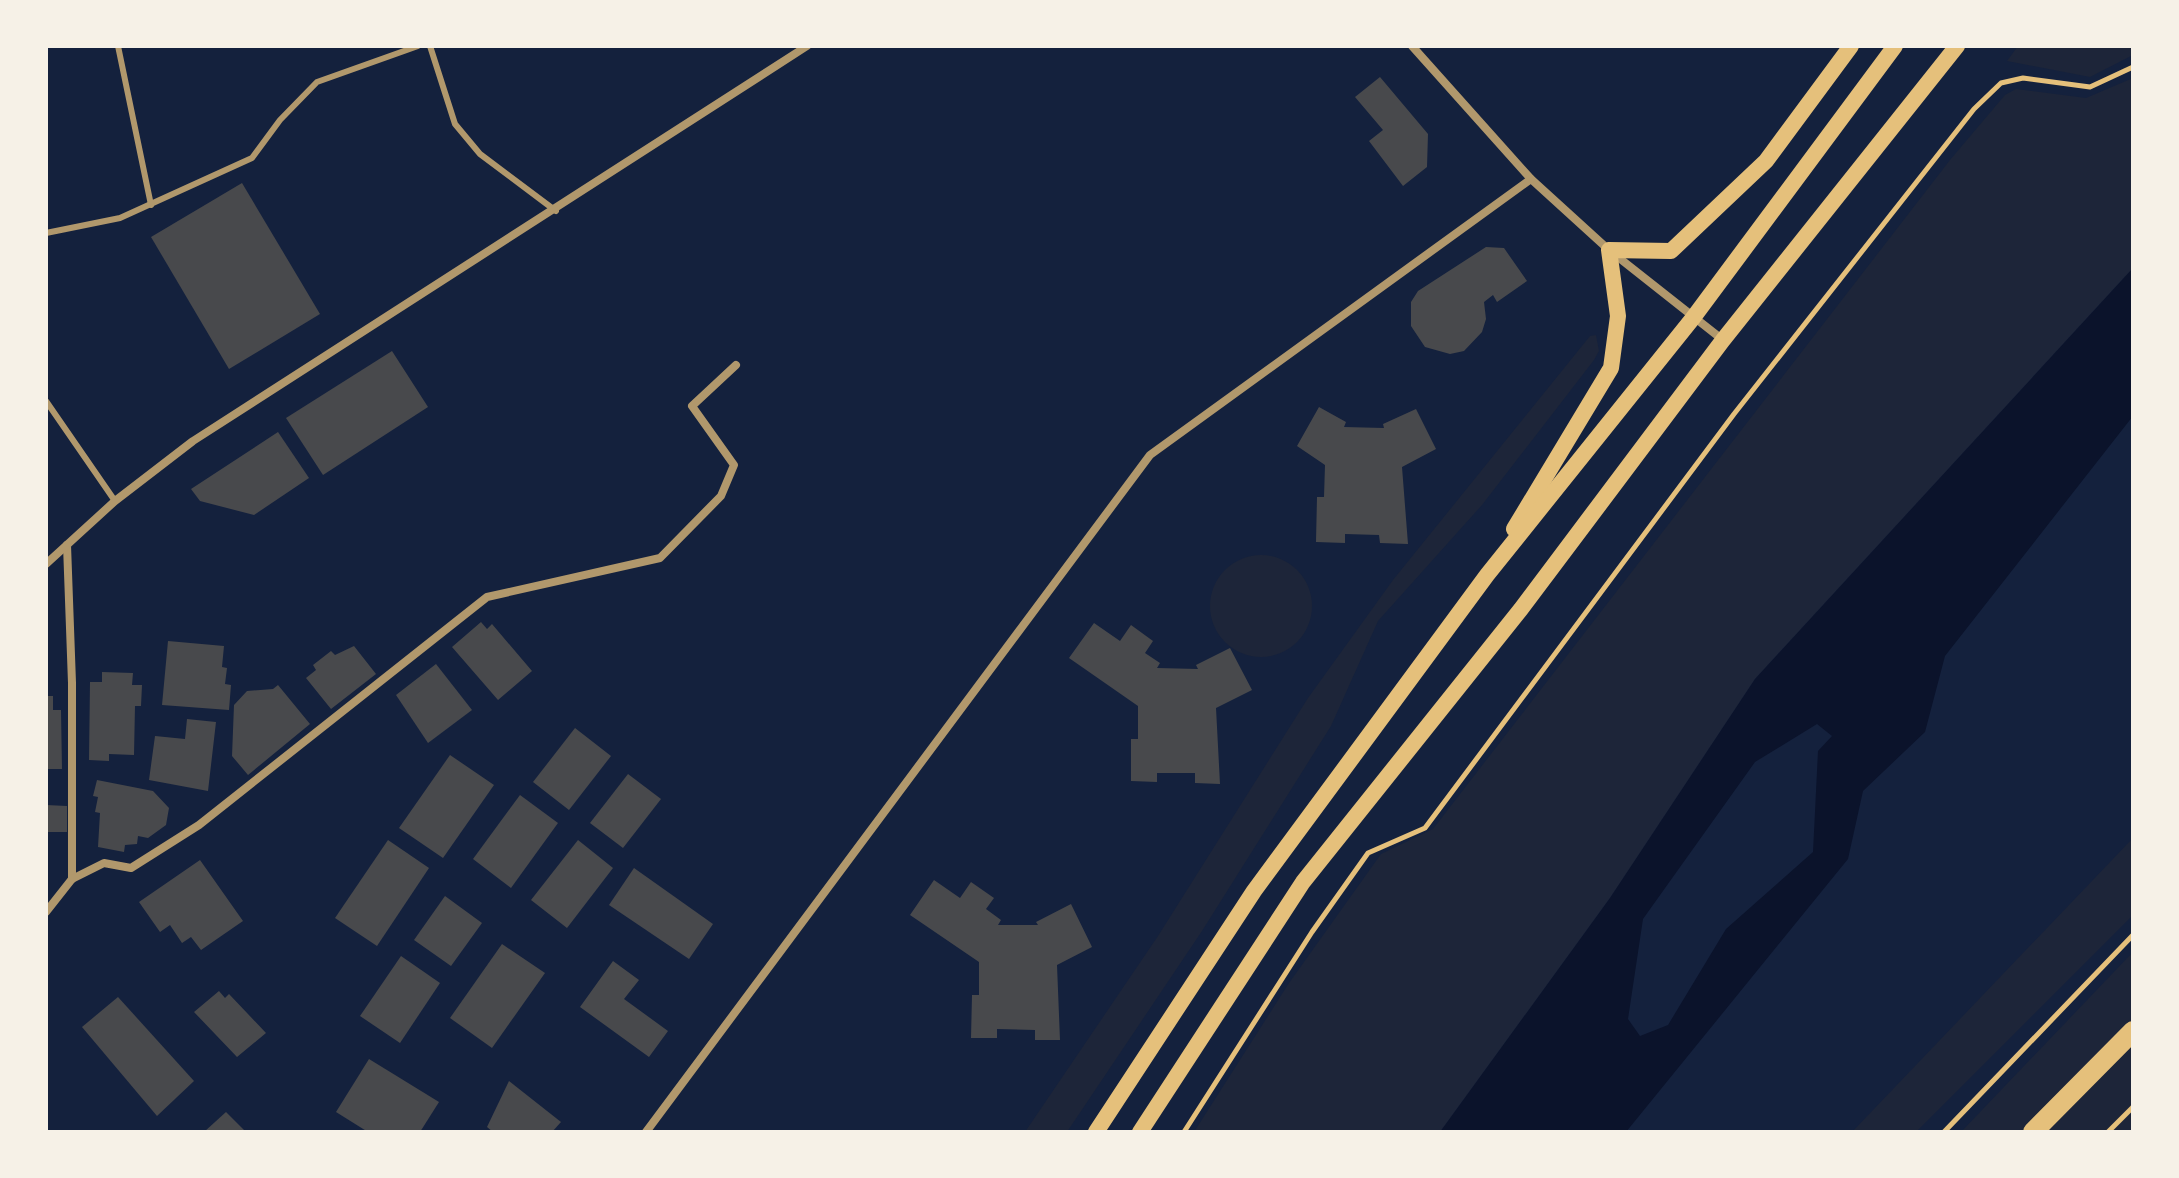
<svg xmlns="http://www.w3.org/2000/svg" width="2179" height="1178" viewBox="0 0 2179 1178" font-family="'Times New Roman',serif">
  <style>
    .green { fill: #1d2539 }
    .water { fill: #0b132b; fill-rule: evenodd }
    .building { fill: #48494c }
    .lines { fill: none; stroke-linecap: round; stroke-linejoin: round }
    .path { stroke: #e5c07b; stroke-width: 5 }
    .service { stroke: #b1986c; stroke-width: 6 }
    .minor { stroke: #b1986c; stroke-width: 8 }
    .secondary { stroke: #e5c07b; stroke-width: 16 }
    .trunk { stroke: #e5c07b; stroke-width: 20 }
  </style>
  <rect width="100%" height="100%" fill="#14213d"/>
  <g class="green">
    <polygon points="2018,46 2133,46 2133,55 2090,77 2007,61"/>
    <polygon points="2133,78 2133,268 1755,679 1610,898 1440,1132 1194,1132 1289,983 1381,854 1433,829 1950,160 2005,95 2016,89 2086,98"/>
    <polygon points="1596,335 1599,351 1594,360 1482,505 1378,621 1331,726 1202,931 1067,1132 1025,1132 1158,936 1308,698 1393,580 1590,336"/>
    <circle cx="1261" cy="606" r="51"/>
    <polygon points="2133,838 2133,915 1916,1132 1852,1132"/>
    <polygon points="2133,952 2133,1132 1961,1132"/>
  </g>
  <path class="water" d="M2133 268V416L1945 656 1925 732 1863 791 1848 859 1626 1132H1440L1610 898 1755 679ZM1817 724 1832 736 1818 751 1813 852 1726 929 1668 1025 1640 1036 1628 1019 1643 919 1755 762Z"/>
  <g class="building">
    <polygon points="1380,77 1428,134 1427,167 1403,186 1369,141 1383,130 1355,97"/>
    <polygon points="242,183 320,314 229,369 151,237"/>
    <polygon points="1486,247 1504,248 1527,281 1497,302 1493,295 1484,302 1486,319 1482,332 1464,351 1450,354 1425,347 1411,326 1411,302 1418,291"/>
    <polygon points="392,351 428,407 323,475 286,418"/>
    <polygon points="1319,407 1346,422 1344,427 1384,428 1383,424 1416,409 1436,449 1402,467 1408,544 1380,543 1379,535 1345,534 1345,543 1316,542 1317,497 1324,497 1325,465 1297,446"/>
    <polygon points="278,432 309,478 254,515 200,501 191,489"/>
    <polygon points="481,622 487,629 492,624 532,671 498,700 452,647"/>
    <polygon points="1094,623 1120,641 1131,625 1153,641 1145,653 1160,663 1157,668 1198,669 1196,665 1230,648 1252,690 1216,708 1220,784 1195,783 1195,773 1157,773 1157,782 1131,781 1131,739 1138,739 1138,706 1069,658"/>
    <polygon points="168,641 224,646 222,667 227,668 225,684 231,685 229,710 162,705"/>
    <polygon points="354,646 376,674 331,709 306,678 316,670 313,665 331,651 335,655"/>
    <polygon points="436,664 472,710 428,743 396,695"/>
    <polygon points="102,672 133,673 132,685 142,685 141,706 135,706 134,755 109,754 109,761 89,760 90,682 102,682"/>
    <polygon points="278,685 310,724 248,775 232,756 234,705 247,691 273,689"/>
    <polygon points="46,696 53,696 53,710 61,710 62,769 46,769"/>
    <polygon points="187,719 216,722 208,791 149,780 155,736 185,739"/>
    <polygon points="575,728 611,756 569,810 533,782"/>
    <polygon points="450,755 494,785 443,858 399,828"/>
    <polygon points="628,774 661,799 623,848 590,823"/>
    <polygon points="97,780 153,791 169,808 166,825 148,838 138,836 137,844 125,845 124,852 98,847 100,813 95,812 98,797 93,796"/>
    <polygon points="520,795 558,823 511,888 473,859"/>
    <polygon points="46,805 67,806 67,832 46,832"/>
    <polygon points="388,840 429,868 377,946 335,918"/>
    <polygon points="578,840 613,868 567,928 531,900"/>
    <polygon points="200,860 243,921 201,950 191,937 182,943 170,925 160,932 139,902"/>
    <polygon points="634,868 713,924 689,959 609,905"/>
    <polygon points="934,880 960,898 971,882 994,898 986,909 1001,920 998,925 1038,925 1036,922 1071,904 1092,947 1057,965 1060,1040 1035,1040 1035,1030 997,1029 997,1038 971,1038 972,995 979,995 979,962 910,915"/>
    <polygon points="445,896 482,923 451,966 414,940"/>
    <polygon points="502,944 545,973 492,1048 450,1018"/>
    <polygon points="401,956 440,983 400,1043 360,1016"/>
    <polygon points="613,961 639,980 624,999 668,1031 649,1057 580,1007"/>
    <polygon points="219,991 225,998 229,994 266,1033 237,1057 194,1012"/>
    <polygon points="118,997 194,1081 157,1116 82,1027"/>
    <polygon points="369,1059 439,1102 420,1132 368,1132 336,1112"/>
    <polygon points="509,1081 561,1122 552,1132 493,1132 487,1127"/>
    <polygon points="226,1112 246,1132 204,1132"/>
  </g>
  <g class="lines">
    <g class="path">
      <polyline points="1184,1132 1312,932 1368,853 1425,828 1734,414 1974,109 2001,83 2023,78 2090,87 2133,67"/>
      <polyline points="1944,1132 2133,935"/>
      <polyline points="2108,1132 2133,1107"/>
    </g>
    <g class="service">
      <polyline points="118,46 151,205"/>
      <polyline points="430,46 455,124 480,154 556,211"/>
      <polyline points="46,233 120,218 252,158 280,120 317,82 418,46"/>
      <polyline points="46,401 115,501"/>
    </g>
    <g class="minor">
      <polyline points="1412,46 1531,179 1609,250 1723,340"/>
      <polyline points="67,545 72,683 72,879"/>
      <polyline points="46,564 115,501 193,441 807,46"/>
      <polyline points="46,912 72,879 104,863 131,868 199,825 487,597 660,558 721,496 734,465 692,406 736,365"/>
      <polyline points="646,1132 1150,455 1531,179"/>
    </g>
    <g class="secondary">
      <polyline points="1514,529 1611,368 1618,316 1609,250 1671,251 1766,161 1851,46"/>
      <polyline points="1096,1132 1254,891 1487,575 1693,318 1895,46"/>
      <polyline points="1140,1132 1303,882 1521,609 1723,340 1957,46"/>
    </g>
    <polyline class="trunk" points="2033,1132 2133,1031"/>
  </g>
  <rect width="2179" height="1178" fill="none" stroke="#f6f1e7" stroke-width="96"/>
</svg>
